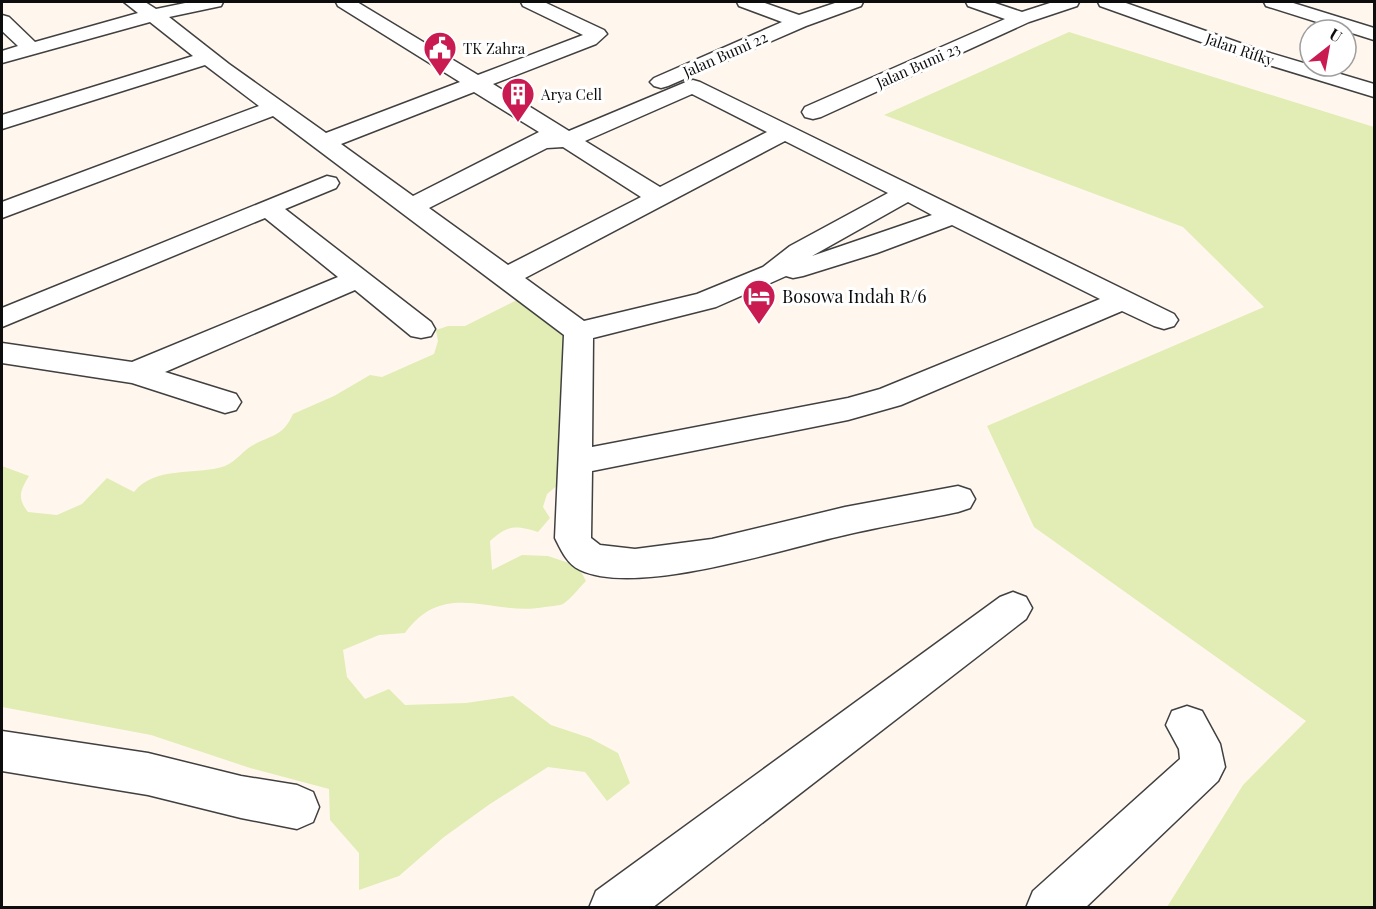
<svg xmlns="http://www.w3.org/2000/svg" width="1376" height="909" viewBox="0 0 1376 909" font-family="'Playfair Display',serif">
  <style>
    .green { fill: #e1edb4 }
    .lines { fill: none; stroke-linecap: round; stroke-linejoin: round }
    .minor-casing { stroke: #404040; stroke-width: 3 }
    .minor { fill: #fff; fill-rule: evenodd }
    .labels { text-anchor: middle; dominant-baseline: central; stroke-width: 6; stroke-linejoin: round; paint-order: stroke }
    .far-poi-label { font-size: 15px; fill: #0d0d0d; stroke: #fff; text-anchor: start }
    .far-street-label { font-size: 15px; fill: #0d0d0d; stroke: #fff }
    .poi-label { font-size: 18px; fill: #0d0d0d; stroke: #fff; text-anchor: start }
  </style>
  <rect width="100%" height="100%" fill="#fff7ee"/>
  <g class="green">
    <polygon points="1069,32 1374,127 1374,907 1167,907 1243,785 1306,721 1034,527 987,426 1264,307 1183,227 884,115"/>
    <path d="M517 300 565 334V373L559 405 558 485 547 494 543 507 550 518 538 532C515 525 508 525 490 541L492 570 522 555 548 556 578 566 586 581C579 588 571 599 563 604 558 606 550 606 545 607 492 617 445 578 405 633L379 635 343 650 347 677 365 699 389 689 405 705 466 703 513 696 551 725 590 738 618 753 630 783 607 801 585 772 548 767 490 804 444 837 399 876 359 890V853L330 820 329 789 250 768 151 735 2 707V466L29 476C20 491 17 498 28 512L57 515 82 504 107 478 134 492C156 465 195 476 225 466 236 462 244 449 255 444 274 434 283 436 293 414L334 396 370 375 382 377 434 354 438 341 436 330 448 326H465Z"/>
  </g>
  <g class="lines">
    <defs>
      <g id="minor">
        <path d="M124 2H145L156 9 190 2H223L221 6 169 17 229 64 326 133 460 82 338 6 336 2H357L478 75 583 35 523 6 521 2H544L604 30 607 34 596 44 493 84 569 131 686 82 693 80 700 82 1174 314 1178 320 1174 326 1164 329 1154 326 1122 311 901 405 848 420 592 471 591 538 600 545 635 549 712 539 845 507 958 486 970 490 975 499 970 508 958 512C920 520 883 526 845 535 782 549 637 597 580 570 567 564 561 550 555 538L564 335 273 116 2 218V202L259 106 205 65 2 129V115L193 56 150 22 2 63V51L18 46 2 31V15L9 17 35 42 138 13ZM474 92 539 132 413 196 341 144ZM692 94 767 132 660 187 585 141ZM785 141 888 193 790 246 763 267 697 294 584 321 525 278ZM563 147 641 197 508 265 429 208 547 148ZM908 202 932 215 812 256ZM952 225 1100 299 880 389 848 398 592 447 593 338 716 307 786 276 793 278 803 276 877 253Z"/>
        <polygon points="737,2 762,2 799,15 838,2 863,2 861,6 806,26 668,86 661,88 654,86 650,82 654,78 782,22 739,6"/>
        <polygon points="966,2 992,2 1022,12 1053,2 1079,2 1077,6 1029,22 821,117 813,119 805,117 802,112 805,107 1005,19 968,6"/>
        <polygon points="1098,2 1123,2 1260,50 1374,84 1374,97 1246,58 1100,6"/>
        <polygon points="1264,2 1290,2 1374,28 1374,40 1266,6"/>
        <polygon points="327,176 336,178 339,183 336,188 285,209 431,322 435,329 431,336 421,338 411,336 355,290 165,372 236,394 241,402 236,410 225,413 132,383 2,363 2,343 132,362 338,277 265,218 2,327 2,308"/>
        <polygon points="1013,592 1026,597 1032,608 1026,619 652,908 589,908 596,891 1000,597"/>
        <polygon points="1187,706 1202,711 1220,744 1225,767 1218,781 1085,908 1026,908 1033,891 1180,759 1179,749 1166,725 1172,711"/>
        <polygon points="2,731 148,753 241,776 297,785 313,792 319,807 313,822 297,829 241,818 148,795 2,771"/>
      </g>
    </defs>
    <use href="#minor" class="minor-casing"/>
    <use href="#minor" class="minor"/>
  </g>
  <defs>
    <symbol id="civic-pin" viewBox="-11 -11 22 30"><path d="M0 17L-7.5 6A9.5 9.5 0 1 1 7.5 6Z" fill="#c91a51" stroke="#fff"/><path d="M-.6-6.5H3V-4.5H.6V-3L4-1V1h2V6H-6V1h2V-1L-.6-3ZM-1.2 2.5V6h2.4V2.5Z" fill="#fff"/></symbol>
    <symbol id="building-pin" viewBox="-11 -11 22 30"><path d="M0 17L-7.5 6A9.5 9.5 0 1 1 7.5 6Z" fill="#c91a51" stroke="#fff"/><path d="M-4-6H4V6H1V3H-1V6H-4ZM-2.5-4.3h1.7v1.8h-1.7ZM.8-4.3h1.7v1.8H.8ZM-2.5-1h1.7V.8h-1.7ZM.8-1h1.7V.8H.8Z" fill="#fff"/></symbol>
    <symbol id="hotel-pin" viewBox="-11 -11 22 30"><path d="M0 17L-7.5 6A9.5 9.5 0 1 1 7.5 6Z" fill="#c91a51" stroke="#fff"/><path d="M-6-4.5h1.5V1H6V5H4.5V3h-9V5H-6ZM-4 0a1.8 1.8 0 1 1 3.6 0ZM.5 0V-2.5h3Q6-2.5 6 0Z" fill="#fff"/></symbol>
  </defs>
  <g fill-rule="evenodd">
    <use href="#civic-pin" x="421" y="29" width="38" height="52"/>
    <use href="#building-pin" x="499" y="75" width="38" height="52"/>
    <use href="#hotel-pin" x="740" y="277" width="38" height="52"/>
  </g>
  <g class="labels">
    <g class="far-poi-label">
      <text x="463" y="48">TK Zahra</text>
      <text x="541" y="94">Arya Cell</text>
    </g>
    <g class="far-street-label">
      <text transform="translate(1240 49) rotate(19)">Jalan Rifky</text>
      <text transform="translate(725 54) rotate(-24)">Jalan Bumi 22</text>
      <text transform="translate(918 65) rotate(-24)">Jalan Bumi 23</text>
    </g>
    <g class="poi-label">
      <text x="782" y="296">Bosowa Indah R/6</text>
    </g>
  </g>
  <rect width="1376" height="909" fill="none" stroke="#0d0d0d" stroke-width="6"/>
  <g transform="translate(1328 48) rotate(31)"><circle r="28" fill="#ffffff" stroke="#9e9e9e" stroke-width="1.5"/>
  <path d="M0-4.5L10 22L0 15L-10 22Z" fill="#c91a51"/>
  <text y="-9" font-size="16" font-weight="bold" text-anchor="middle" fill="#0d0d0d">U</text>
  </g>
</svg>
